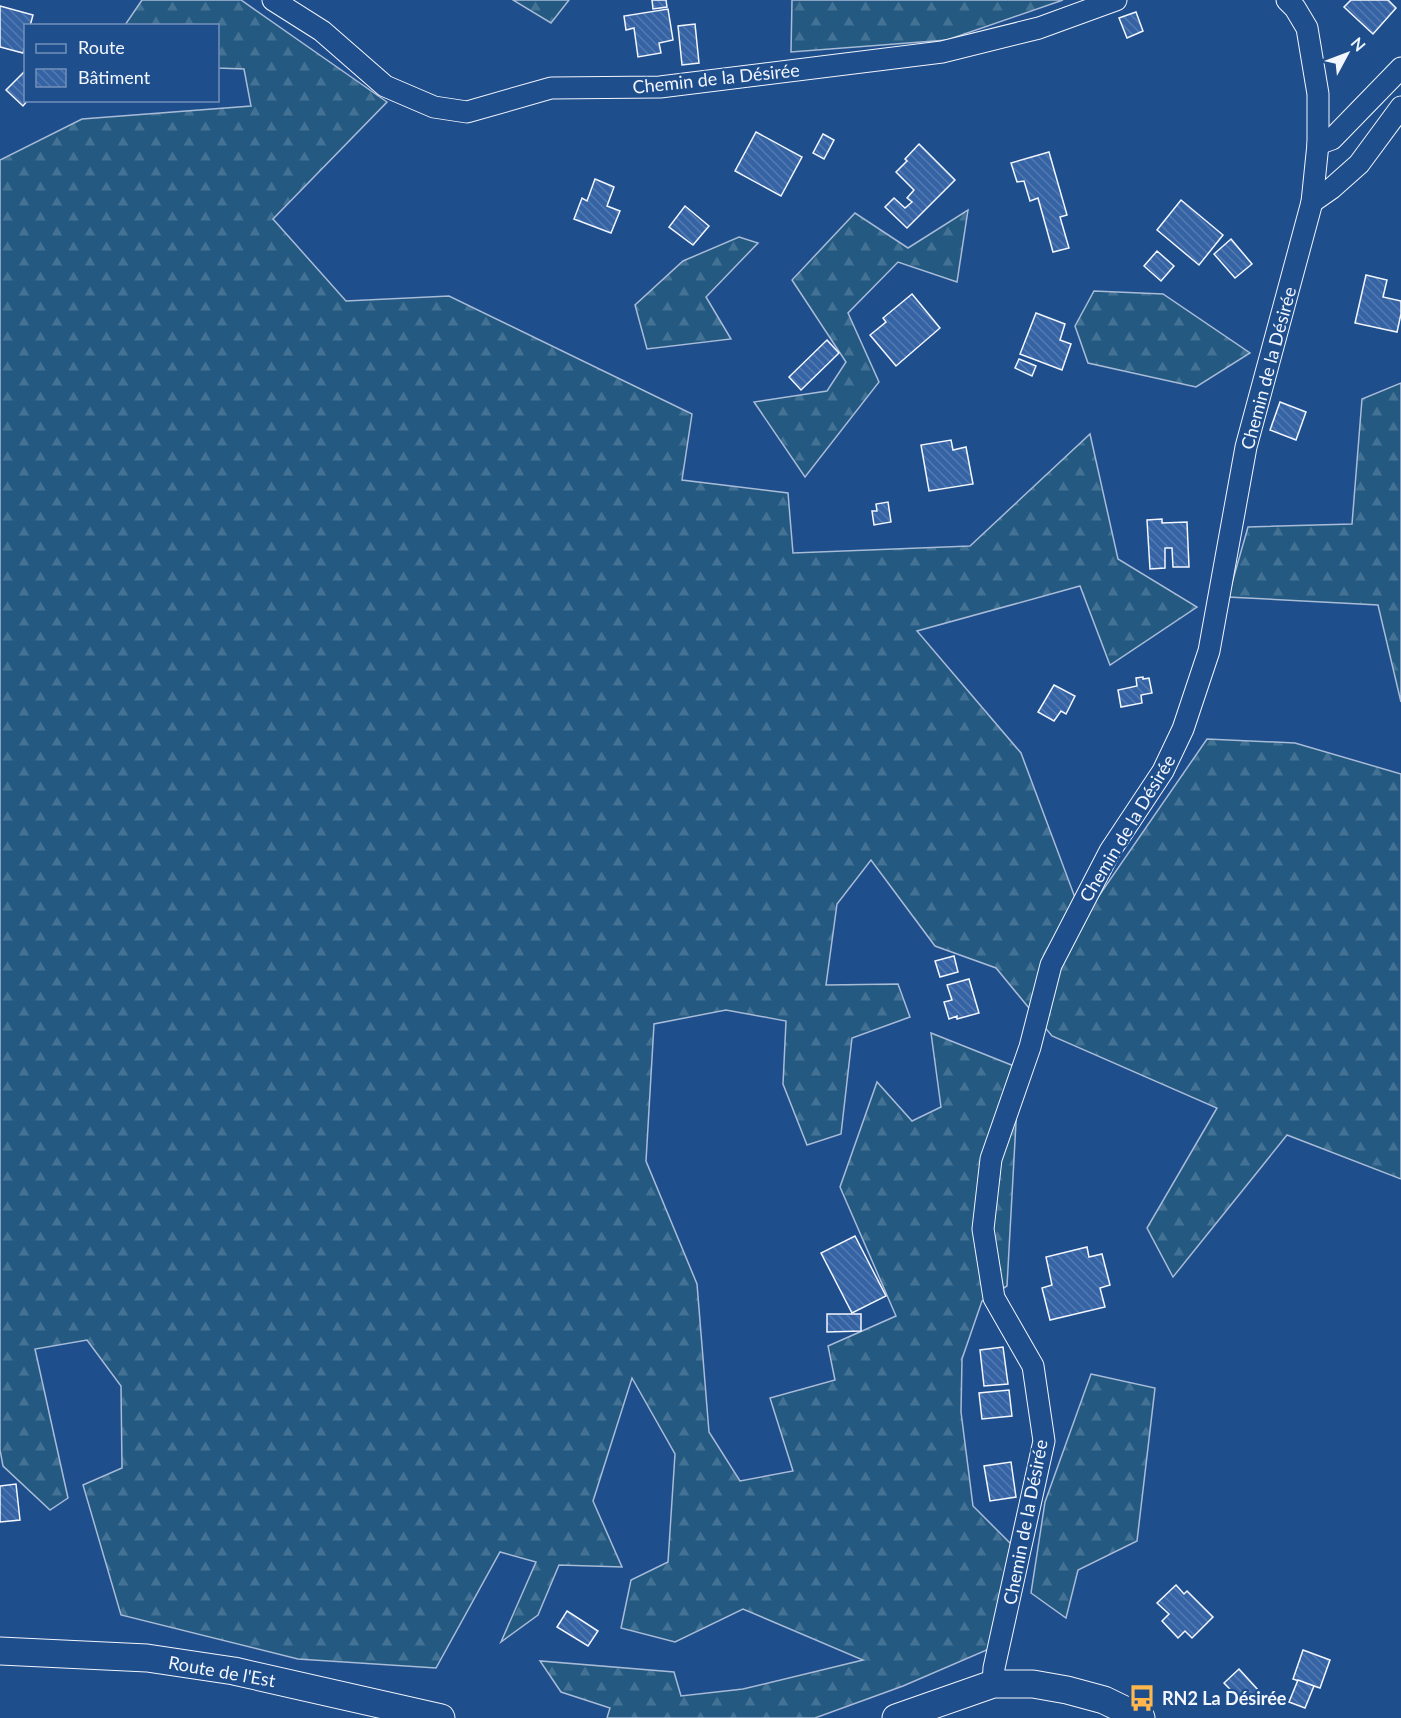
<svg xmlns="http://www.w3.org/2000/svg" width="1401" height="1718" viewBox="0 0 1401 1718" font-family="Lato,sans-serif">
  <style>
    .forest { fill: url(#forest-firs); stroke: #a8bbd7; stroke-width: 1.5 }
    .building { fill: url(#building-back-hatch); stroke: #f2f6ff; stroke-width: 1.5 }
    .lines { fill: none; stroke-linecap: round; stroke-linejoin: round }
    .minor-casing { stroke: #f2f6ff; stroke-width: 23 }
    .major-casing { stroke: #f2f6ff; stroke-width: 29 }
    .minor { stroke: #1f4e8c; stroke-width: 21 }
    .major { stroke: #1f4e8c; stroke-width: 27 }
    .labels { text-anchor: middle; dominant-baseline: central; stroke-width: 4.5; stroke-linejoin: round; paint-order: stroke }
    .street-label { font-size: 18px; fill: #f2f6ff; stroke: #1f4e8c }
    .poi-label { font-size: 18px; font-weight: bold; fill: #f2f6ff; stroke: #1f4e8c; text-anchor: start }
  </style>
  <defs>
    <pattern id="forest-firs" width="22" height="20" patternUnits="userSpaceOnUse" patternTransform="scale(1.5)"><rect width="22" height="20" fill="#245a82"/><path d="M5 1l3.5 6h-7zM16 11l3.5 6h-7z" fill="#447295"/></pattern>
    <pattern id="building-back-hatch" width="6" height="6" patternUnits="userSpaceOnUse" patternTransform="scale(1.5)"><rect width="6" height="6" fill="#3563a3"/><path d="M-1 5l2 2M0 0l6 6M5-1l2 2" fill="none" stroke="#537ab1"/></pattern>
  </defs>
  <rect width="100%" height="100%" fill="#1f4e8c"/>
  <g class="forest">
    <polygon points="142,0 241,0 387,102 273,219 346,301 449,296 692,414 682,480 788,493 793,553 970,546 1090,434 1118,559 1197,607 1110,665 1080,586 917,631 1021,753 1083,919 1207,739 1295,743 1401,774 1401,1179 1287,1135 1173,1277 1147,1228 1217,1108 1052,1036 996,968 935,946 871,860 837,904 826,985 898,984 910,1017 852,1038 841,1134 807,1145 783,1084 786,1021 726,1010 654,1024 646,1161 697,1284 709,1432 740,1481 793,1471 770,1398 835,1380 828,1346 896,1316 840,1187 877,1082 912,1121 941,1107 931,1033 1019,1068 1007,1286 982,1301 962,1359 961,1412 973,1506 1011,1544 989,1649 903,1686 815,1718 607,1718 610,1708 561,1692 540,1661 674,1672 681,1696 743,1689 863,1660 743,1609 675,1642 621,1628 631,1580 668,1562 675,1454 632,1378 593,1501 622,1567 559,1565 538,1615 501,1642 536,1562 500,1552 436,1668 298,1659 121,1615 83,1485 122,1468 121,1386 87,1340 35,1349 68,1498 50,1510 3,1466 0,1450 0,160 82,119 251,106 244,69 218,68 218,26 125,25"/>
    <polygon points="513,0 569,0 551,23"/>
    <polygon points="792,0 1063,0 947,40 791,52"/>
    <polygon points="968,210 957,282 898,262 848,313 879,382 805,477 754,402 827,391 846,362 792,280 855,213 908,248"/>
    <polygon points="739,237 758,243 706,297 731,339 647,349 635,305 683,261"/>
    <polygon points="1094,291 1163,294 1250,353 1196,387 1088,363 1075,326"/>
    <polygon points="1401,383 1401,702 1378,605 1228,597 1248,527 1352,524 1362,399"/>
    <polygon points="1091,1374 1155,1388 1137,1541 1078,1570 1066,1618 1031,1593 1045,1502"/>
  </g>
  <g class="building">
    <polygon points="652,0 666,0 667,7 653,9"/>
    <polygon points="1351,0 1388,0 1396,8 1373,34 1344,7"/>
    <polygon points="0,6 33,15 30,26 26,26 26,44 23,53 0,47"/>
    <polygon points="668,9 673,40 659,43 661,53 638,57 634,28 626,30 624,16"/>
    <polygon points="1136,12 1143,31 1127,38 1119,18"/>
    <polygon points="695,24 699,63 682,65 678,26"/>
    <polygon points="26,70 26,100 28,100 23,106 6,90"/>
    <polygon points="756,132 802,157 781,196 735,171"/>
    <polygon points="823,134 834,140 824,159 813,153"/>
    <polygon points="919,144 955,180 907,228 885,207 894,198 905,208 912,202 907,198 914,190 896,172 907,161 905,159"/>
    <polygon points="1049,152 1067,215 1060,217 1069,248 1053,252 1038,198 1030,201 1024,181 1017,182 1011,163"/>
    <polygon points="595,179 614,187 607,206 620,211 611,233 574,219 582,198 587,201"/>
    <polygon points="1181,200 1223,235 1199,265 1157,230"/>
    <polygon points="685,206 709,226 693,245 669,227"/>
    <polygon points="1231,239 1252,264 1235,278 1214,254"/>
    <polygon points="1157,251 1174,266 1161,281 1144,266"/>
    <polygon points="1366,275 1387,280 1383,297 1401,301 1401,314 1397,332 1355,323"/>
    <polygon points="912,294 940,328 896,366 870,335 886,322 883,318"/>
    <polygon points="1036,313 1065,324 1060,340 1071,344 1062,370 1020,354"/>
    <polygon points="827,340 839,353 801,390 789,377"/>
    <polygon points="1019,359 1036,366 1032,376 1015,368"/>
    <polygon points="1280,402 1306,412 1296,440 1270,430"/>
    <polygon points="951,440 953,450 966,447 973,484 929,491 921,445"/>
    <polygon points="888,502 891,522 874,525 872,511 877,511 876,504"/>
    <polygon points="1162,519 1162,523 1187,522 1189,567 1173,567 1172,548 1165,548 1165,568 1150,569 1147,520"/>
    <polygon points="1143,677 1143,679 1149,678 1152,693 1141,695 1142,703 1121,707 1118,690 1137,686 1136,678"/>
    <polygon points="1054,685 1075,696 1066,714 1061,711 1054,721 1038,712"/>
    <polygon points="954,956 958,972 940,977 935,961"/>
    <polygon points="969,979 979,1013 957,1019 957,1016 949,1019 944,1002 952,1000 947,985"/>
    <polygon points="855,1236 886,1296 852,1313 821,1253"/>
    <polygon points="1087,1247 1089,1257 1102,1254 1110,1285 1100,1288 1105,1307 1050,1320 1042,1288 1052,1285 1046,1257"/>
    <polygon points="827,1314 861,1314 861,1331 827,1332"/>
    <polygon points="1003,1347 1008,1384 984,1386 980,1350"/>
    <polygon points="1009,1390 1012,1416 982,1419 979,1393"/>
    <polygon points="1011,1462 1016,1497 990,1501 984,1466"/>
    <polygon points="16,1484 20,1520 0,1522 0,1486"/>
    <polygon points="1176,1585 1184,1594 1187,1591 1213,1617 1192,1638 1185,1631 1178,1638 1162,1621 1169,1614 1157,1603"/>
    <polygon points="567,1611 598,1631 588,1646 557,1627"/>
    <polygon points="1303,1650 1330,1660 1320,1688 1293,1679"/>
    <polygon points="1239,1669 1259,1691 1244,1704 1224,1683"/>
    <polygon points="1298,1680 1314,1686 1305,1708 1289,1702"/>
  </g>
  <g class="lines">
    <defs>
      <g id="minor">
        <polyline points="273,0 322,31 385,86 434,107 467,112 551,88 660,87 942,52 1039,28 1116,0"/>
        <polyline points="1318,144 1332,139 1401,68"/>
        <polyline points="1312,202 1332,188 1359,164 1401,107"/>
        <polyline points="993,1684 994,1668 1044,1441 1033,1366 994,1298 983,1229 991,1159 1030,1047 1051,965 1110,851 1163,771 1183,729 1209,651 1246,447 1312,202 1318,144 1318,94 1307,28 1295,8 1287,0"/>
      </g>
      <g id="major">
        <polyline points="0,1651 147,1658 234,1671 441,1718"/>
        <polyline points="896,1718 993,1684 1033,1684 1067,1690 1104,1700 1141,1718"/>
      </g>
    </defs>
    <use href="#minor" class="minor-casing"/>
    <use href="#major" class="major-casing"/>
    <use href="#minor" class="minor"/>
    <use href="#major" class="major"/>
  </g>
  <defs>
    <symbol id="bus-bare" viewBox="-9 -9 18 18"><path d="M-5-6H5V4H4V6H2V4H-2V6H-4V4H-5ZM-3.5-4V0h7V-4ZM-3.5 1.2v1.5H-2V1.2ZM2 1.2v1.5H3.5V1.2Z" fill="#ffb74d" stroke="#1f4e8c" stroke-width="2.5" paint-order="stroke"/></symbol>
  </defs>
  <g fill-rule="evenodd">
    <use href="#bus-bare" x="1123" y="1679" width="38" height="38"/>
  </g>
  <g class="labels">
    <g class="street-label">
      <text transform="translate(716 78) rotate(-6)">Chemin de la Désirée</text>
      <text transform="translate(1268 368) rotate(-75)">Chemin de la Désirée</text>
      <text transform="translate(1127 828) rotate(-59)">Chemin de la Désirée</text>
      <text transform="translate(1025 1522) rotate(-79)">Chemin de la Désirée</text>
      <text transform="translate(222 1671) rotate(10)">Route de l'Est</text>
    </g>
    <g class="poi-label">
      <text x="1162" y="1698">RN2 La Désirée</text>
    </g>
  </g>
  <rect x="24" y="24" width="195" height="78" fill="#1f4e8c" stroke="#7391ba" stroke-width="1.5"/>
  <rect x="36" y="44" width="30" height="9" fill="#1f4e8c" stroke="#7391ba" stroke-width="1.5"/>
  <text x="78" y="54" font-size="18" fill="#f2f6ff">Route</text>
  <rect x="36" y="69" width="30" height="18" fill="url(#building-back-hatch)" stroke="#7391ba" stroke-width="1.5"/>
  <text x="78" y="84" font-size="18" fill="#f2f6ff">Bâtiment</text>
  <g transform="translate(1347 54) rotate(49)" stroke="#1f4e8c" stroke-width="4.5" paint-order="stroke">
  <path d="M0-4.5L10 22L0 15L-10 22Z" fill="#f2f6ff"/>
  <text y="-9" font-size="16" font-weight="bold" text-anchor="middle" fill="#f2f6ff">N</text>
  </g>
</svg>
